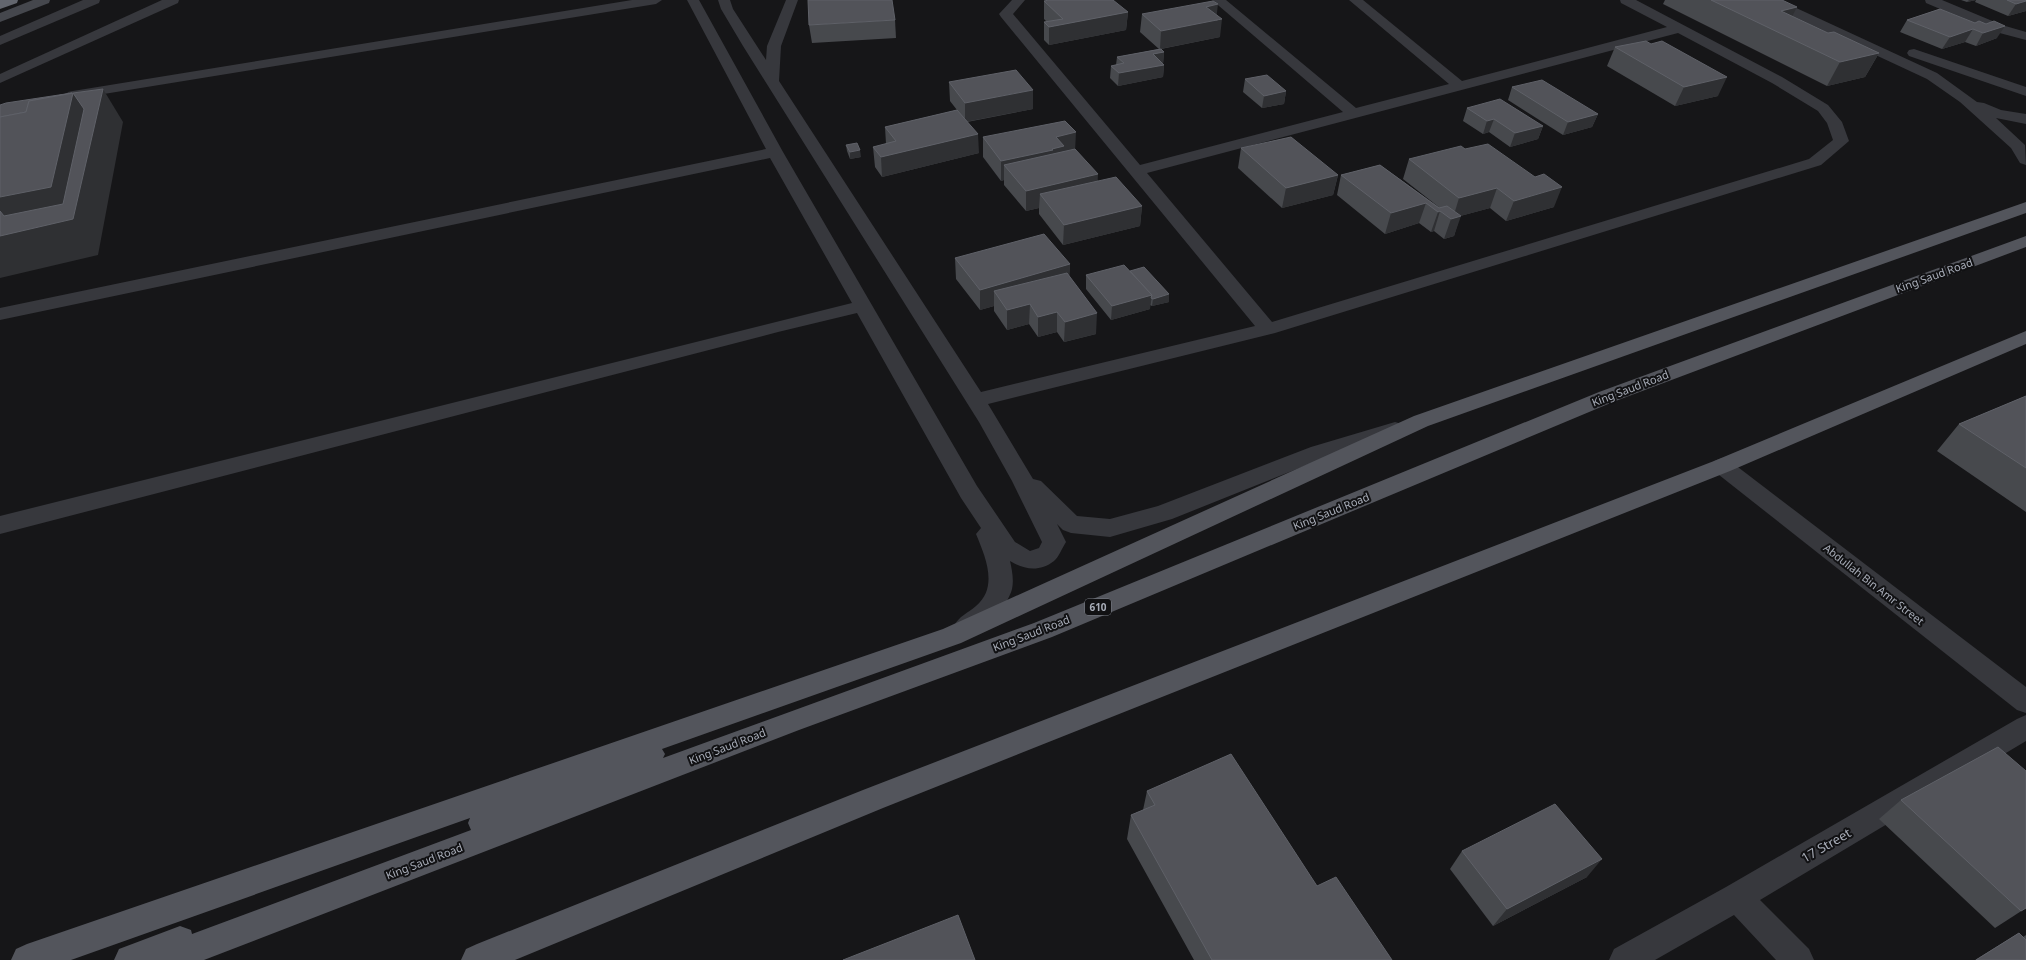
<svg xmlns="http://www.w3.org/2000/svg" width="2026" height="960" viewBox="0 0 2026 960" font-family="'Noto Sans',sans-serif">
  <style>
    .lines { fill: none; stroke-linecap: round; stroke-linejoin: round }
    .street { fill: #37383d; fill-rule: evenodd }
    .secondary { fill: #45474d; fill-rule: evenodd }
    .primary { fill: #53555c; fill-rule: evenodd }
    .highway { fill: #63666e; fill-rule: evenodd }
    .wall { fill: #47494d }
    .shaded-wall { fill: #2f3033 }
    .building { fill: #525359; stroke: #5f6168 }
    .labels { text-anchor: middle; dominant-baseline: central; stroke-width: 4; stroke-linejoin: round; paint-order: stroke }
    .shield { fill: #111113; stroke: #7b7e86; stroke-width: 1 }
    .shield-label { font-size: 10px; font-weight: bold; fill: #a8adb8 }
    .street-label { font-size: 11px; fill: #a8adb8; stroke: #111113 }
    .near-street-label { font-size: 13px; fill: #a8adb8; stroke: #111113 }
  </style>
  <rect width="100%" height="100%" fill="#161618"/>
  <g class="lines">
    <g class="street">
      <polygon points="83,0 100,0 99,3 0,45 0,36"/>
      <polygon points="162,0 179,0 178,3 0,83 0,74"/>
      <polygon points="632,0 662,0 656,4 73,99 68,98 66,95 68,92 73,91"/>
      <path d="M687 0H699L783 152 977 486 1015 542 1030 551 1039 548 1042 542 1012 481 979 422 743 46 721 9 718 0H730L733 9 766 60 767 46 786 0H798L781 46 779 81 981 392 1255 326 1001 17 999 14 1012 0H1025L1013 14 1140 165 1343 112 1212 0H1226L1356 108 1449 84 1349 0H1363L1462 81 1667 27 1621 3 1620 0H1636L1782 77 1828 105 1842 122 1849 141 1821 165 1275 333 988 404 1033 479 1041 481 1077 516 1110 519 1158 506 1311 447 1395 422 1402 424 1406 429 1402 434 1327 457 1172 519 1110 537 1071 533 1063 530 1057 524 1066 542C1062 548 1059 557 1054 561 1040 572 1024 570 1010 561 1012 570 1014 580 1012 589 1008 605 984 636 966 636 964 636 960 634 957 633L954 626C959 616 968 613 976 606 999 587 985 556 976 534L981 528 961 498 857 313 778 332 0 534V516L852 303 770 158 0 320V308L766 149ZM1678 33 1772 83 1818 111 1827 123 1833 140 1809 159 1272 322 1147 173Z"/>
      <polygon points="1763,0 1779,0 1937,73 1977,102 1984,103 2001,110 2026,114 2026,124 1996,118 2025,145 2026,165 2020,163 2011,148 1960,102 1927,79 1764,3"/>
      <polygon points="1925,0 1942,0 2002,25 2026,32 2026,40 1992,31 1926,3"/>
      <polygon points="1914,49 2026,87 2026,96 1909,56 1907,53 1909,50"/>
      <polygon points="1722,458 1730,461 2026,687 2026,713 2017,710 1714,471 1711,466 1714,461"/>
      <polygon points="2026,715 2026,741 1760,900 1809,949 1814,960 1776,960 1734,915 1655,960 1609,960 1614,949 1726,887 2017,719"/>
    </g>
    <polygon class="secondary" points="33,0 50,0 49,3 0,22 0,13"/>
    <g class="primary">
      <polygon points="2026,202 2026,213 1428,426 961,643 662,749 665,754 663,758 1034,623 1599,392 2026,236 2026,247 1613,402 1052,637 799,730 204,960 114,960 119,949 180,926 191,930 192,934 471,830 468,823 470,818 71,960 11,960 16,949 27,944 943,629 1414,416"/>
      <polygon points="2026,331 2026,344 1730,471 883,808 515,960 461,960 466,949 477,944 863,790 1714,461"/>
    </g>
    <polygon class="highway" points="0,0 18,0 17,3 0,9"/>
  </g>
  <g class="wall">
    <polygon points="1665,0 1782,0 1792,16 1828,33 1879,53 1865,77 1827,86 1663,4"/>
    <polygon points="1961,0 2026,0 2026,11 2008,16 1975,2 1976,0 1967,2"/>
    <polygon points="1044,1 1128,12 1126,30 1049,45 1044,40 1044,22 1047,22 1044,19"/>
    <polygon points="1940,9 1997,38 1976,46 1965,42 1942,49 1900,32 1907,20"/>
    <polygon points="1142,14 1217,15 1220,37 1161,49 1164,52 1163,64 1164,65 1163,77 1118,86 1110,78 1111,66 1116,65 1117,57 1159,49 1140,32"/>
    <polygon points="895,20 896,38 812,43 809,25"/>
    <polygon points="1615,47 1718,96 1675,106 1607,66"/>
    <polygon points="1245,79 1286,91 1284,104 1262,108 1243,92"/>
    <polygon points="949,82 1033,109 967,122 979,153 882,177 875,167 873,147 886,144 885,127 957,110 950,101"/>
    <polygon points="1512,87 1598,114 1592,127 1563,135 1508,100"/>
    <polygon points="1467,108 1543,126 1538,139 1510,147 1489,132 1483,134 1463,121"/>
    <polygon points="983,137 1075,149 1098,181 1142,206 1140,226 1063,245 1039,214 1039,208 1026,211 1004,185 1004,180 1001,181 983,157"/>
    <polygon points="846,145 861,157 850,159 847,151"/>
    <polygon points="1241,148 1338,175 1333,195 1282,208 1238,168"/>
    <polygon points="1409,159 1554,207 1506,221 1490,208 1460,216 1454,236 1444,239 1434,231 1431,232 1419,223 1385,234 1337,195 1341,175 1380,165 1440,208 1403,179"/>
    <polygon points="955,258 1070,264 1069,277 1096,334 1064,342 1057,332 1038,337 1029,324 1007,330 994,311 994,306 980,310 956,279"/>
    <polygon points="1130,271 1169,302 1152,306 1150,305 1150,309 1111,320 1086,289 1086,275"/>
    <polygon points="2026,396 2026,512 1937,451 1959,424"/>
    <polygon points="2026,771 2026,908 1995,928 1879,819 1901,800"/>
    <polygon points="1147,791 1317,886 1392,960 1194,960 1127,839 1131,815 1143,810"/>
    <polygon points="1462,851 1587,877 1493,926 1450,869"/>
    <polygon points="2019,933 2023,937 2026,935 2026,960 1975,960"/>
  </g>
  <g class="shaded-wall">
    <polygon points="1969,0 1976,0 1967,2"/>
    <polygon points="2026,1 2026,11 2008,16 2016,4"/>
    <polygon points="1218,4 1216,21 1222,19 1220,37 1160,49 1161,31 1206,7"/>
    <polygon points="1797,7 1785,30 1781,11"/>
    <polygon points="1128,12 1126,30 1049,45 1049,27"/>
    <polygon points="2005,26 1997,38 1976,46 1983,33"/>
    <polygon points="1973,29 1965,42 1942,49 1950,37"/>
    <polygon points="1164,52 1163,65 1153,54"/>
    <polygon points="1879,53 1865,77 1827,86 1840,62"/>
    <polygon points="1164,65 1163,77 1118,86 1119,73"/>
    <polygon points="1727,77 1718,96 1675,106 1684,87"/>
    <polygon points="103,89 123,122 98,255 0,278 0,197 73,93"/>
    <polygon points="1033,90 1033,109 965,122 965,103"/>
    <polygon points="1286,91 1284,104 1262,108 1264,96"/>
    <polygon points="1598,114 1592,127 1563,135 1568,122"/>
    <polygon points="1494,119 1489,132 1483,134 1487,121"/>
    <polygon points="1543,126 1538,139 1510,147 1515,133"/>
    <polygon points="1076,132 1075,152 1004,165 1004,180 1001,181 1001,161 1056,137"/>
    <polygon points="978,134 979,153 882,177 881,157"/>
    <polygon points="860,150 861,157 850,159 850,152"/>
    <polygon points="1098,174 1097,194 1040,194 1039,208 1026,211 1026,191"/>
    <polygon points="1338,175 1333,195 1282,208 1286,188"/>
    <polygon points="1562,187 1554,207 1506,221 1514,201"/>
    <polygon points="1497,188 1490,208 1453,218 1459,198"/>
    <polygon points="1426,203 1419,223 1385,234 1391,213"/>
    <polygon points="1142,206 1140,226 1063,245 1064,225"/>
    <polygon points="1440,211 1434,231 1431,232 1438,212"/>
    <polygon points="1461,216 1454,236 1444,239 1451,219"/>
    <polygon points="1070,264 1069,284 994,291 994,306 980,310 980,290"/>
    <polygon points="1169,294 1169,302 1152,306 1153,299"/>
    <polygon points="1152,295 1150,309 1111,320 1112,306"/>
    <polygon points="1030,304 1029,324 1007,330 1007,310"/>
    <polygon points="1057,312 1057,332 1038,337 1038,317"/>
    <polygon points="1097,313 1096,334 1064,342 1065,322"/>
    <polygon points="1602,859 1587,877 1493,926 1507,909"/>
  </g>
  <g class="building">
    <polygon points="808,0 892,0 895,20 809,25"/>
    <polygon points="1049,0 1113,0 1128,12 1049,27 1044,22 1063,19 1044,1"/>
    <polygon points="1711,0 1782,0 1797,7 1781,11 1828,33 1834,32 1879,53 1840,62"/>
    <polygon points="2007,0 2026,0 2026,1 2016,4"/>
    <polygon points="1213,1 1218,4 1206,7 1222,19 1161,31 1142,14"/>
    <polygon points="1940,9 1975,23 1979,21 1986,24 1994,21 2005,26 1983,33 1973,29 1950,37 1907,20"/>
    <polygon points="1646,41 1651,44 1662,41 1727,77 1684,87 1615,47"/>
    <polygon points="1161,49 1164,52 1153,54 1164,65 1119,73 1111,66 1124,63 1117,57"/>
    <polygon points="1016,70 1033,90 965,103 949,82"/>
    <polygon points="1267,75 1286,91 1264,96 1245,79"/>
    <polygon points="1542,80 1598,114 1568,122 1512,87"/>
    <polygon points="103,89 73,219 0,236 0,211 4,216 63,204 84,109 73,93"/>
    <polygon points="72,93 29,101 26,112 0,117 0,105 6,103"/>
    <polygon points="73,93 51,187 0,197 0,117 26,112 29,101"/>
    <polygon points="1500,99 1543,126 1515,133 1494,119 1487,121 1467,108"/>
    <polygon points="957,110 978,134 881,157 873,147 896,141 885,127"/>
    <polygon points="1065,121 1076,132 1056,137 1064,146 1052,149 1053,150 1001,161 983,137"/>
    <polygon points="1291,137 1338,175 1286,188 1241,148"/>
    <polygon points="857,143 860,150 850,152 846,145"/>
    <polygon points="1488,144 1535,177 1544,174 1562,187 1514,201 1497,188 1459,198 1409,159 1461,146 1465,149"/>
    <polygon points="1075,149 1098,174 1026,191 1004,165"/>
    <polygon points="1380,165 1439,208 1447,206 1461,216 1451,219 1440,211 1438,212 1426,203 1391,213 1341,175"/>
    <polygon points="1116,177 1142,206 1064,225 1040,194"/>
    <polygon points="1044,234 1070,264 980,290 955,258"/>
    <polygon points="1124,265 1152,295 1112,306 1086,275"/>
    <polygon points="1144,267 1169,294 1153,299 1151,298 1152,295 1130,271"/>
    <polygon points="1067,273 1097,313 1065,322 1057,312 1038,317 1030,304 1007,310 994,291"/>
    <polygon points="2026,396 2026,468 1959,424"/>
    <polygon points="1998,747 2026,771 2026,908 2021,911 1901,800"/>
    <polygon points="1231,754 1317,886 1336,877 1392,960 1212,960 1131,815 1155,805 1147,791"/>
    <polygon points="1555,804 1602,859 1507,909 1462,851"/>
    <polygon points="958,915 975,960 843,960"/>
    <polygon points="2019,933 2026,940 2026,960 1976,960"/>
  </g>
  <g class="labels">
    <rect class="shield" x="1085" y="599" width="26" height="16" rx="3"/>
    <g class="shield-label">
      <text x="1098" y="607">610</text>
    </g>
    <g class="street-label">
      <text transform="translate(1934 275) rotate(-20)">King Saud Road</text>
      <text transform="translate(1630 388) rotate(-21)">King Saud Road</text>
      <text transform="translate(1331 511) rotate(-22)">King Saud Road</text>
      <text transform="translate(1874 584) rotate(38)">Abdullah Bin Amr Street</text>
      <text transform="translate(1031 633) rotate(-21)">King Saud Road</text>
      <text transform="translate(727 746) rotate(-21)">King Saud Road</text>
      <text transform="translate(424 861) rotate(-21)">King Saud Road</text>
    </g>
    <g class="near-street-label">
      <text transform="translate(1826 845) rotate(-30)">17 Street</text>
    </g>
  </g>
</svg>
